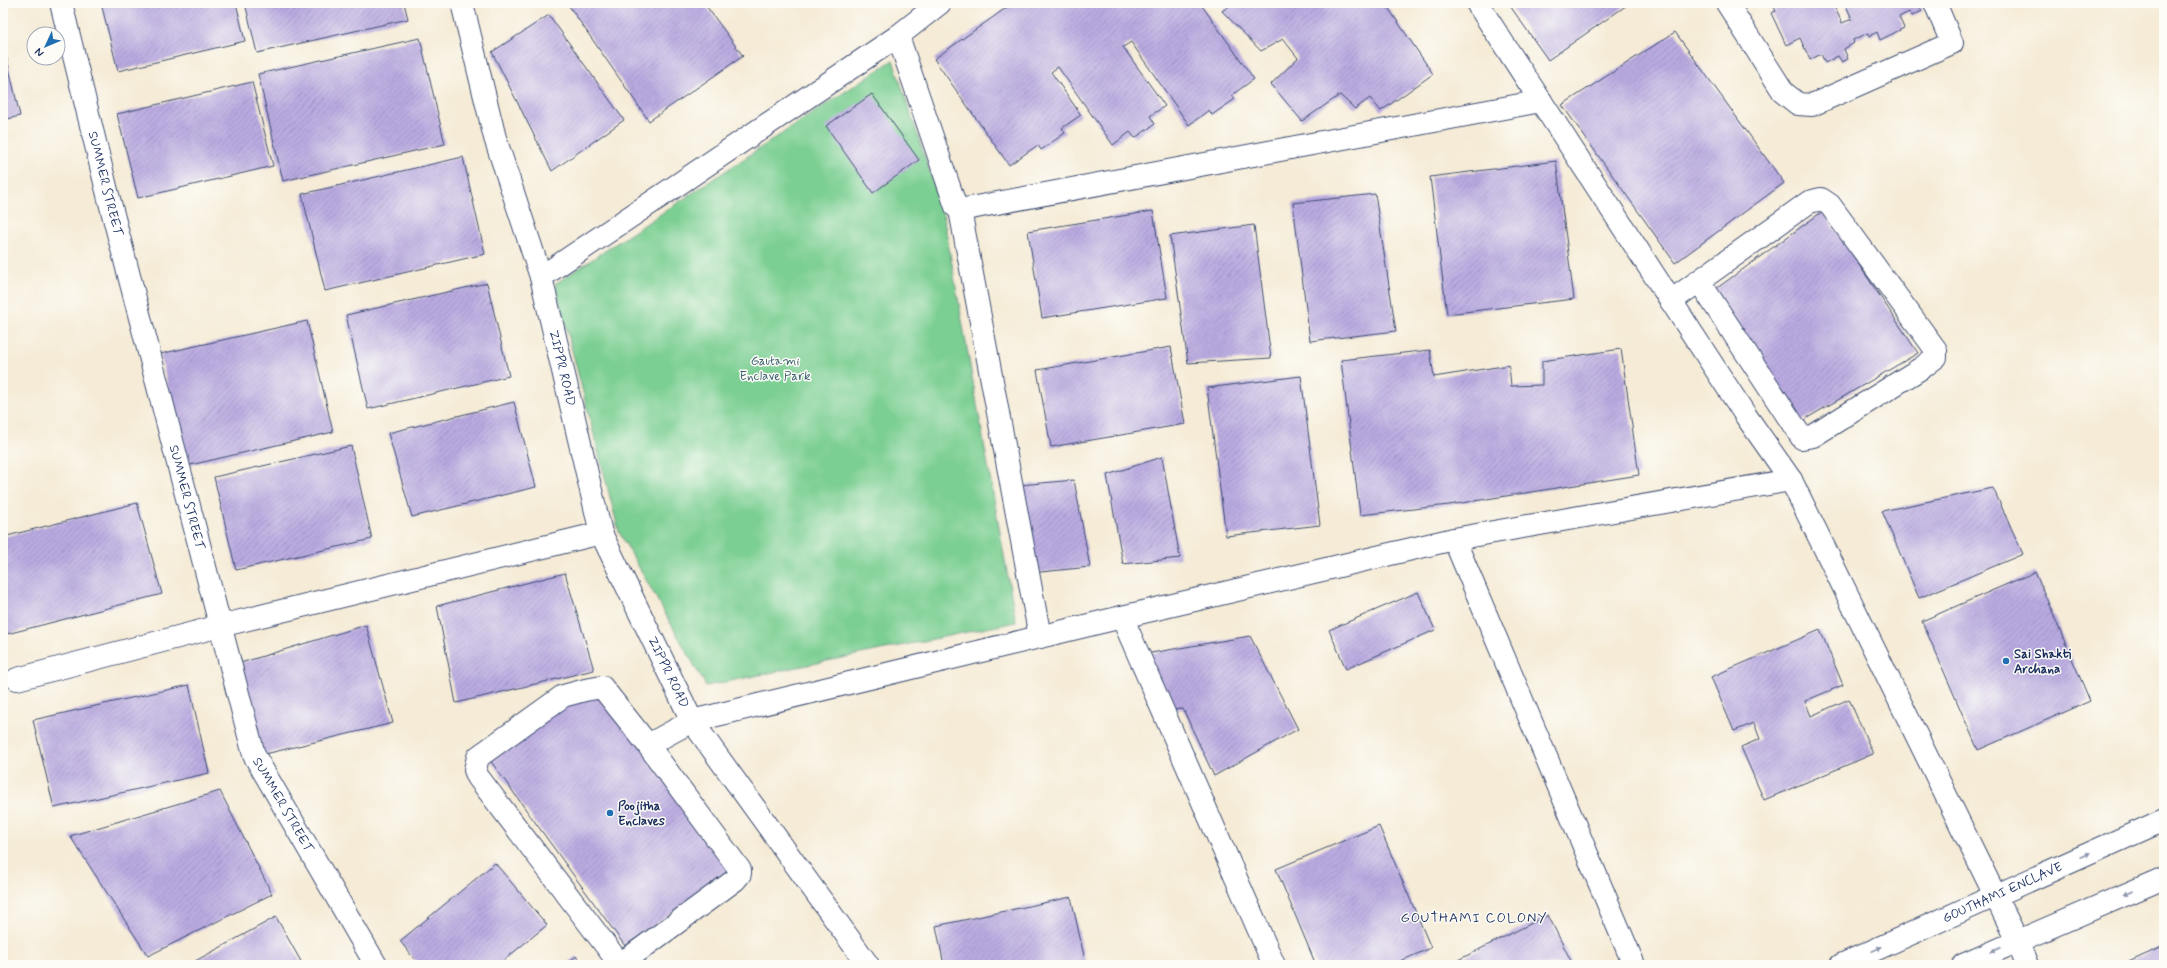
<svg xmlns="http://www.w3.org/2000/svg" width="2167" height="968" viewBox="0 0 2167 968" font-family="Mynerve,sans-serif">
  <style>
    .park { fill: #7bcf93; stroke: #4b7f78 }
    .building { fill: url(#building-hatch) }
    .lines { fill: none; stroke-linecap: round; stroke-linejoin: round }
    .street-casing { stroke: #3c4b70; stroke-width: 24 }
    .secondary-casing { stroke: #3c4b70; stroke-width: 24 }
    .street { stroke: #fff; stroke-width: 22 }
    .secondary { stroke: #fff; stroke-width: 22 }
    .oneway { fill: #8d97ae }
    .poi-dot { fill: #1f6fb2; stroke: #fdfcf7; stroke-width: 1.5 }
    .labels { text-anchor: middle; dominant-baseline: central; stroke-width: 3; stroke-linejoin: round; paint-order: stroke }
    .street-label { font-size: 13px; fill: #1b2f5e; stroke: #fdfcf7 }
    .park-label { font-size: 13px; fill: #385f6e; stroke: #fdfcf7 }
    .poi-label { font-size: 13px; font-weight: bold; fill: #1b2f5e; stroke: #fdfcf7; text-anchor: start }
    .neighbourhood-label { font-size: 14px; letter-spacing: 1px; fill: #1b2f5e; stroke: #fdfcf7 }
  </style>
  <defs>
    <pattern id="building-hatch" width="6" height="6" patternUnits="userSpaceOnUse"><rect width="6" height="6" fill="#baaae1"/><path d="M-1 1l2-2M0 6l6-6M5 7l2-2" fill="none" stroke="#968bba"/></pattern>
  </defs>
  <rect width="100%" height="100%" fill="#fdfcf7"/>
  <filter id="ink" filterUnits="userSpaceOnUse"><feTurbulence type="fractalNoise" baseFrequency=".025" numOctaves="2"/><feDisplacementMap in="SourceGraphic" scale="8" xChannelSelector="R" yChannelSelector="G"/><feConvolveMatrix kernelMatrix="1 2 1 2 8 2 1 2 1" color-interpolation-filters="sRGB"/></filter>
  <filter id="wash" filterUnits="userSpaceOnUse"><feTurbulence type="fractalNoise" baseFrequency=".012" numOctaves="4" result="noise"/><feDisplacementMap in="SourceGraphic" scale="16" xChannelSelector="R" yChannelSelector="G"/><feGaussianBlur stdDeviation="0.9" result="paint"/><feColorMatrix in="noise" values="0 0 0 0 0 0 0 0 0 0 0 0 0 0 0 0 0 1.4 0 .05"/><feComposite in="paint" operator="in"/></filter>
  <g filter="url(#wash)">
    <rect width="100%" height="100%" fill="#f5ebd6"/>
    <polygon class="park" points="893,60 942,209 1016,622 706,686 619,532 555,284"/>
    <g id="blocks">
      <g class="building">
        <polygon points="101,3 236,3 245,41 118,71"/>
        <polygon points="245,3 404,3 408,19 257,53"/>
        <polygon points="567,3 704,3 743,56 649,121"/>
        <polygon points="1013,3 1200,3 1254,79 1232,95 1235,99 1212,115 1209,110 1189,125 1131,42 1123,47 1165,106 1150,116 1155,124 1135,138 1130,132 1113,145 1058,67 1051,72 1081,115 1062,128 1065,133 1041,150 1038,145 1009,165 934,59"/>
        <polygon points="1234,3 1385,3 1433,74 1381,111 1370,98 1355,109 1340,95 1302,121 1271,84 1298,58 1283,39 1261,51 1222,11"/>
        <polygon points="1508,3 1630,3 1548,60"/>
        <polygon points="1772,3 1833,3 1842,23 1852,19 1845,3 1917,3 1922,11 1912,16 1909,12 1899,17 1904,28 1880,40 1877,32 1870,36 1868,33 1853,40 1854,43 1844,49 1848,59 1842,62 1838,56 1825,63 1821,54 1810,60 1800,38 1786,45 1771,13 1776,11"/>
        <polygon points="549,15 624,120 552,171 492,52"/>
        <polygon points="1675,32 1784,183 1675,263 1562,105"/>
        <polygon points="420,38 445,144 283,181 258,74"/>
        <polygon points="6,55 20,116 3,120 3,56"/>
        <polygon points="252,82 273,166 138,198 117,114"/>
        <polygon points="872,94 919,160 873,193 826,126"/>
        <polygon points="463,157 485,254 325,291 302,194"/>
        <polygon points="1556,161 1574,299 1447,314 1430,177"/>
        <polygon points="1375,194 1396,331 1310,341 1293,203"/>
        <polygon points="1153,211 1167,298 1042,318 1028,231"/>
        <polygon points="1823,211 1918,353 1802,421 1713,291"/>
        <polygon points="1254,225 1271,358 1188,363 1170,236"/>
        <polygon points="487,283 509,376 368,409 346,315"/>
        <polygon points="307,321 333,432 186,466 160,354"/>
        <polygon points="1171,347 1185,424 1051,447 1037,370"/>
        <polygon points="1621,349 1639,475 1449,505 1360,515 1341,360 1430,350 1434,377 1509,365 1511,386 1542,385 1542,361"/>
        <polygon points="1301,376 1320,525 1226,536 1207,388"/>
        <polygon points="514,402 536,487 412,517 388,433"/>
        <polygon points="351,446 372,539 236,570 214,477"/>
        <polygon points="1162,457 1180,558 1123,564 1107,475"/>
        <polygon points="1074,480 1090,567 1031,573 1020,485"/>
        <polygon points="1993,488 2023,554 1919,598 1882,511"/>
        <polygon points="137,503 162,594 7,634 3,618 3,537"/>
        <polygon points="2035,572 2090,701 1978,750 1922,621"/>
        <polygon points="565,573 594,670 456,703 437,606"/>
        <polygon points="1418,592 1435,630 1346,669 1329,630"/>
        <polygon points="366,625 393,723 257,756 237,664"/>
        <polygon points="1820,630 1843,685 1805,701 1811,716 1849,699 1873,754 1764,800 1741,747 1760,739 1754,723 1734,731 1711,677"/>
        <polygon points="1250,636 1298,729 1214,776 1183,709 1168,710 1145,654"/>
        <polygon points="189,685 209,773 54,808 33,720"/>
        <polygon points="603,692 733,870 625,946 487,756 544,713"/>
        <polygon points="220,791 272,894 148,956 70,836"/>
        <polygon points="1379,826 1431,948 1391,965 1316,965 1276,869"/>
        <polygon points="495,863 547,925 498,965 419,965 400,941"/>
        <polygon points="1071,897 1086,965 944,965 936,926"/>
        <polygon points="1548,915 1573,965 1448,965"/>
        <polygon points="276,917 303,965 188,965"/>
        <polygon points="2164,946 2164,965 2122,965"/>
        <polygon points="576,956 583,965 565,965"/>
      </g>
    </g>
  </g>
  <g filter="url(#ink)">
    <use href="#blocks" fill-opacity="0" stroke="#3c4b70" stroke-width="1"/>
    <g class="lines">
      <defs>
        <g id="street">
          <path id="s1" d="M61 3 108 195 254 755 376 965"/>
          <path id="s2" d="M462 3 495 138 541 277 601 533 692 721 868 965"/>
          <polyline points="1477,3 1746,416 1791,480 2017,940 2027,965"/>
          <polyline points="1727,3 1784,93 1798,104 1812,105 1952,43 1935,3"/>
          <polyline points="898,36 956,207 960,210 1040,637"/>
          <polyline points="960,210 1541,101"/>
          <polyline points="541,277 898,36 940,3"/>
          <polyline points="1671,301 1809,202 1821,199 1830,205 1936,350 1936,357 1923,367 1813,436 1802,438 1699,281"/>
          <polyline points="1454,539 1634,965"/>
          <polyline points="1122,617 1274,965"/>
          <polyline points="17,679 220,626 601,533"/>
          <polyline points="648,745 602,687 585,690 563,696 478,757 475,770 478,777 616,959 626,960 735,880 740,874 740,870 648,745 692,721 1122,617 1454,539 1791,480"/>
        </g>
        <g id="secondary">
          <path id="s3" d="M1841 965 2164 820"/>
          <polyline points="1963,965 2164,878"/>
        </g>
      </defs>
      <use href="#street" class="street-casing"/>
      <use href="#secondary" class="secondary-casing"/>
      <use href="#street" class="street"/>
      <use href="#secondary" class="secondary"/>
    </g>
    <defs><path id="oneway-solid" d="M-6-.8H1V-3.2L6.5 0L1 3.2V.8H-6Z"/></defs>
    <g class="oneway">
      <use href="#oneway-solid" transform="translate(2085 855) rotate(-24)"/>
      <use href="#oneway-solid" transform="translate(2128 893) rotate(157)"/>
      <use href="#oneway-solid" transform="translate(1877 949) rotate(-24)"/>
      <use href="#oneway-solid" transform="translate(1996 950) rotate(156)"/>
    </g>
  </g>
  <g class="poi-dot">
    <circle cx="2006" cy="661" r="4"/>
    <circle cx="610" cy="813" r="4"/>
  </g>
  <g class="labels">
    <g class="street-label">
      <text stroke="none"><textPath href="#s1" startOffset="186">SUMMER STREET</textPath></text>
      <text stroke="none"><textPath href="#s2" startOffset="379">ZIPPR ROAD</textPath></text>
      <text stroke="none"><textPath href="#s1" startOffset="510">SUMMER STREET</textPath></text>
      <text stroke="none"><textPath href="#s2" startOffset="703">ZIPPR ROAD</textPath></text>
      <text stroke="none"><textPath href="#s1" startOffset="834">SUMMER STREET</textPath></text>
      <text stroke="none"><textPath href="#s3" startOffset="177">GOUTHAMI ENCLAVE</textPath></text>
    </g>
    <g class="park-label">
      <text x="775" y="361">Gautami<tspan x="775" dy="15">Enclave Park</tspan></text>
    </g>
    <g class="poi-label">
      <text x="2014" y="654">Sai Shakti<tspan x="2014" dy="15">Archana</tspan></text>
      <text x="618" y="806">Poojitha<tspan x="618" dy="15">Enclaves</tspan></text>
    </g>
    <g class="neighbourhood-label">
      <text x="1474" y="918">GOUTHAMI COLONY</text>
    </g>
  </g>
  <rect width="2167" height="968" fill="none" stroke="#fdfcf7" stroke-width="16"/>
  <g transform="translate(46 46) rotate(226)"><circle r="19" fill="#fdfcf7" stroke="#a3aaba"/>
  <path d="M0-3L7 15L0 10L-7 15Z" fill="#1f6fb2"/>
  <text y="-6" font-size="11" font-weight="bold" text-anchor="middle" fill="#1b2f5e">N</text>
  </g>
</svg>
